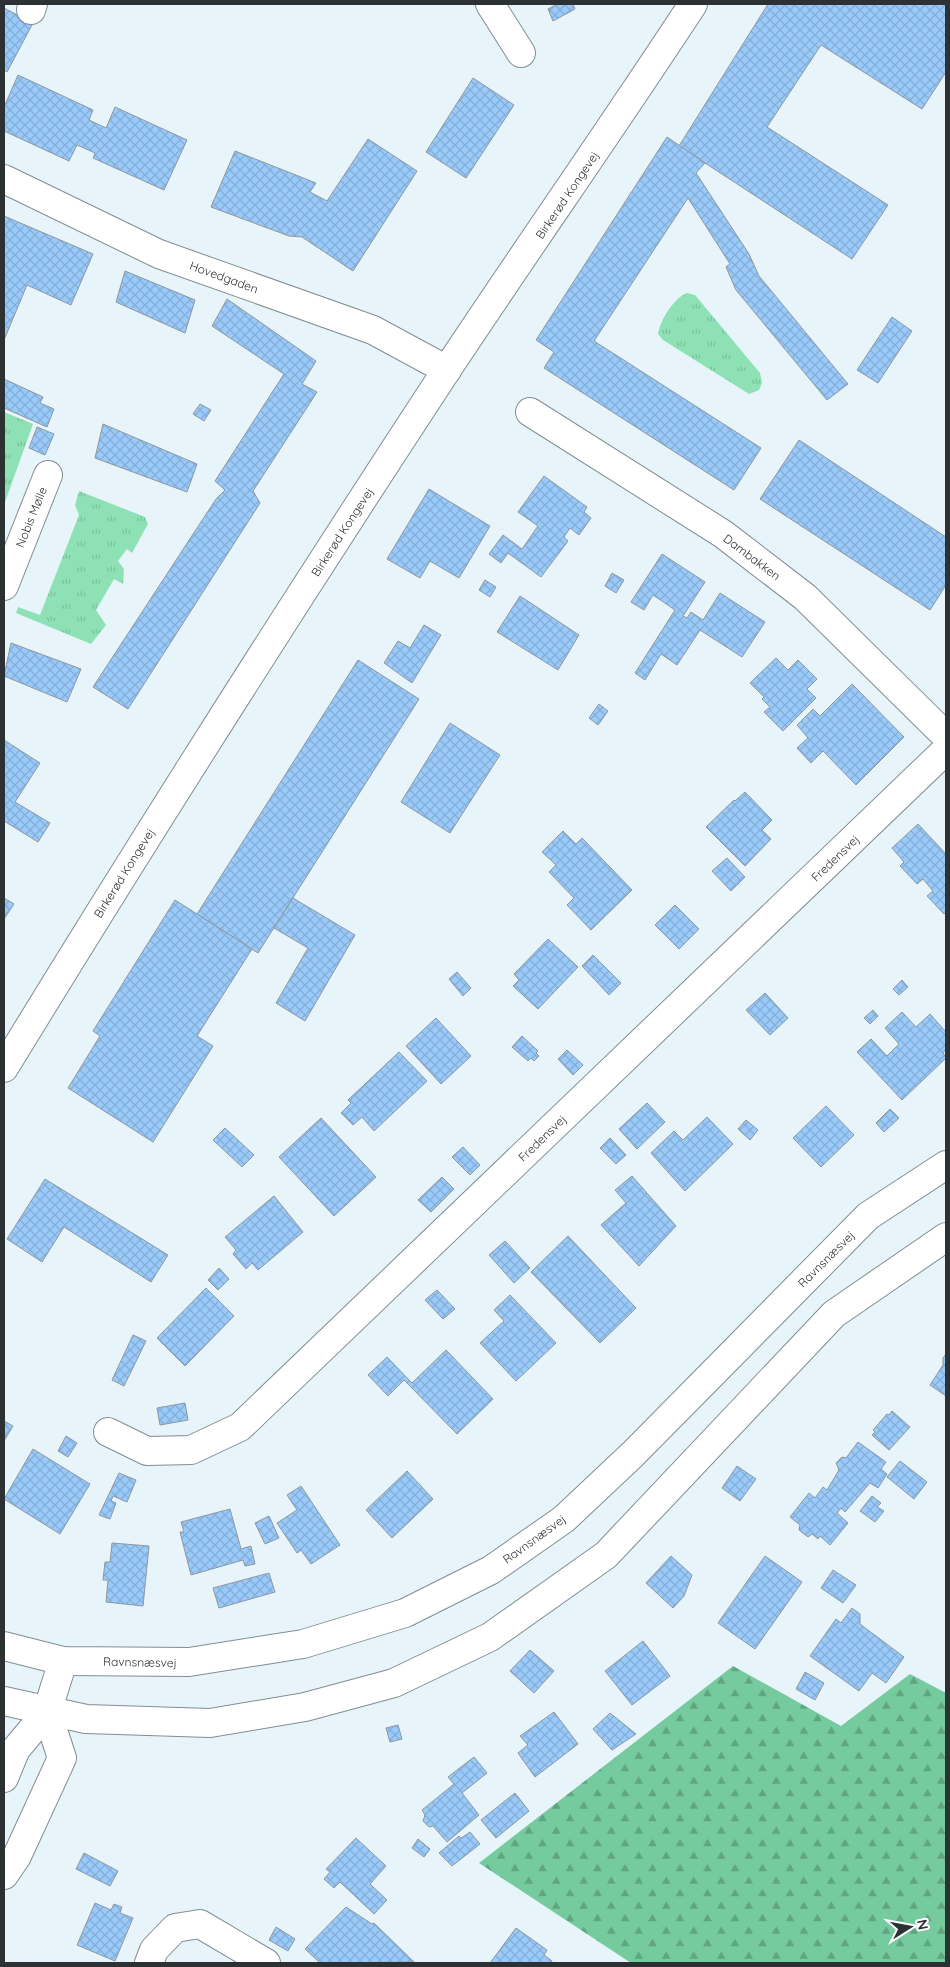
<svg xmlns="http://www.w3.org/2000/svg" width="950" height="1967" viewBox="0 0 950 1967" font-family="Quicksand,sans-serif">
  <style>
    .grass { fill: url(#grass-tufts) }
    .forest { fill: url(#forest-firs) }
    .building { fill: url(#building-cross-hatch); stroke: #8e979f }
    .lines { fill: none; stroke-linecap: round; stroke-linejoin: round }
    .street-casing { stroke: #818e93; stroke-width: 30 }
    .secondary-casing { stroke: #818e93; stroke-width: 30 }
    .street { stroke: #fff; stroke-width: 28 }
    .secondary { stroke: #fff; stroke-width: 28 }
    .labels { text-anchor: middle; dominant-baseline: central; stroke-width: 4; stroke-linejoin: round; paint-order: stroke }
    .street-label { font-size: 12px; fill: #2c3133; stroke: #fff }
  </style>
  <defs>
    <pattern id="grass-tufts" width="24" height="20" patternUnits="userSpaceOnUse" patternTransform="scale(1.25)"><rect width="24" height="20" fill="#8ee1b4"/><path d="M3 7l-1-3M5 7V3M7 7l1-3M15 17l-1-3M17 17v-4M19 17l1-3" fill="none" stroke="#7bc29b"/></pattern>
    <pattern id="forest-firs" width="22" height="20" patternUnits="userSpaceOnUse" patternTransform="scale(1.25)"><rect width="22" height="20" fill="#75cb9e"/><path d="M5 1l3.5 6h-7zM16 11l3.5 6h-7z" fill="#60a581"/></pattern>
    <pattern id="building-cross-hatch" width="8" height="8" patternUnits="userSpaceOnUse" patternTransform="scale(1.25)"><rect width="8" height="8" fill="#99cafa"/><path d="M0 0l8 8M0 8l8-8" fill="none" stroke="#84aed7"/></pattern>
  </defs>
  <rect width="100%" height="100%" fill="#e7f5fa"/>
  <g class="grass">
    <path d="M687 293 695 295 760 373 762 383 759 390 749 394 663 340 658 334C660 320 674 298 687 293Z"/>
    <polygon points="4,412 33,424 4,505"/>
    <polygon points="79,491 145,517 148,524 132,553 127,549 118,561 124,569 123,584 114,579 96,610 106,625 91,644 16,613 18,607 40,615 79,515 75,505"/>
  </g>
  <polygon class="forest" points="733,1666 841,1726 910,1674 946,1693 946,1963 631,1963 479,1863"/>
  <g class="building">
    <polygon points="558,4 573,4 575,9 553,21 548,9"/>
    <polygon points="768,4 946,4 946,72 922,109 821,45 767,127 888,205 852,259 679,146"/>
    <polygon points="4,8 33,23 7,72 4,70"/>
    <polygon points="18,75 93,110 89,120 106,128 115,107 187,140 164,190 93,158 95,153 77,145 69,161 4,131 4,107"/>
    <polygon points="473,78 514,105 466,178 426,152"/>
    <polygon points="667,137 705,163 696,173 749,254 759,276 848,384 827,400 736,290 726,267 730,264 688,198 594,341 761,448 734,490 544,368 554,352 536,340"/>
    <polygon points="368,139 417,171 353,271 302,237 289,236 211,207 235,151 316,183 310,192 327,201"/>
    <polygon points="4,216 93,254 71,305 27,285 4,340"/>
    <polygon points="125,271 195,300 185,333 116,302"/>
    <polygon points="227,299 316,361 302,384 317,392 253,491 260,503 128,709 93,687 216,499 225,490 215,481 284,374 212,326"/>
    <polygon points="892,317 912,331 878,383 857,370"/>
    <polygon points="4,379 43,397 40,403 54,409 47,427 4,408"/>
    <polygon points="200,404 211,410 204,421 193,414"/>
    <polygon points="103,424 197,464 187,492 95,458"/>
    <polygon points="37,427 54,434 45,455 29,448"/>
    <polygon points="799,440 946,537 946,585 930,610 760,499"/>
    <polygon points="544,476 587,507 584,512 591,518 579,535 570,528 564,537 568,541 541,577 508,553 501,563 489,554 503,535 522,549 538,526 518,512"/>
    <polygon points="429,489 490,526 459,578 430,561 420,578 387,559"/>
    <polygon points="662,554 705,582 683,616 687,618 691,612 703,620 720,593 765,622 742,657 700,630 677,665 661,654 645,680 635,673 675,610 653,595 644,610 631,602"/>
    <polygon points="612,573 624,580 616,593 605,586"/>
    <polygon points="485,580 496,587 490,597 479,590"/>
    <polygon points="520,596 579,635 558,670 497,632"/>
    <polygon points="424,625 441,635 412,683 384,663 398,641 410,648"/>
    <polygon points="11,643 81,669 67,702 4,676"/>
    <polygon points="776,658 788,670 798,660 817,679 807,689 816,698 783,731 764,712 770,707 762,699 764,697 750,683"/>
    <polygon points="358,660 419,699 258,953 197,914"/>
    <polygon points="852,684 904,737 856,785 823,751 811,763 797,748 808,738 797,725 813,709 820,716"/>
    <polygon points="599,704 608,711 598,725 589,718"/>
    <polygon points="450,723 500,755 450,833 401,802"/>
    <polygon points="4,740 40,763 15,802 50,823 38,842 4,821"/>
    <polygon points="745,792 772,820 762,830 771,839 745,866 706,827 734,800 735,801"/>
    <polygon points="918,824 946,854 946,912 944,914 927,896 933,891 923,879 917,884 900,866 904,862 892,848"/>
    <polygon points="563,831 576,844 582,838 632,890 591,930 567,905 574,898 549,872 556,865 542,852"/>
    <polygon points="727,858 745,877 731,891 712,871"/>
    <polygon points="4,898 14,904 4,919"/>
    <polygon points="293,898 355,935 305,1021 276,1003 308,948 274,928"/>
    <polygon points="175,900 252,949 197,1036 213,1046 153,1142 68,1088 100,1036 93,1031"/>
    <polygon points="675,905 699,929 679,949 655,925"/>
    <polygon points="548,939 578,967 538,1009 513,986 519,980 514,974"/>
    <polygon points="593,955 621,983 609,995 582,966"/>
    <polygon points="457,972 471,988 463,996 449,979"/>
    <polygon points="902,980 908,987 899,995 893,989"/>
    <polygon points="765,993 788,1018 770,1035 746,1010"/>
    <polygon points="873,1010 878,1016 870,1024 864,1018"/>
    <polygon points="902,1012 916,1027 930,1014 946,1032 946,1049 943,1053 946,1058 902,1100 857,1052 871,1039 887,1056 899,1044 885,1028"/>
    <polygon points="436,1018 471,1056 441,1084 406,1046"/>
    <polygon points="522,1036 538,1051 536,1053 539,1056 534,1061 531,1058 528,1061 512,1047"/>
    <polygon points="567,1050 583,1065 573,1075 558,1059"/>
    <polygon points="399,1052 427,1081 374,1131 362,1117 353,1125 341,1113 351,1103 348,1100"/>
    <polygon points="647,1103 665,1122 637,1149 619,1129"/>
    <polygon points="826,1106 854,1135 821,1167 793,1138"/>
    <polygon points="890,1109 899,1118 884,1132 876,1123"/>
    <polygon points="707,1117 733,1144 685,1191 651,1153 674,1131 683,1140"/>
    <polygon points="321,1118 376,1177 334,1216 279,1157"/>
    <polygon points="746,1120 758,1130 750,1140 738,1129"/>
    <polygon points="225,1128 254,1155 242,1167 213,1140"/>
    <polygon points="610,1138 626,1155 616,1164 600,1148"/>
    <polygon points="463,1147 480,1165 470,1175 452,1157"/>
    <polygon points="632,1176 676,1226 639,1266 601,1225 626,1203 615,1190"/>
    <polygon points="442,1177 454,1189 431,1212 418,1200"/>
    <polygon points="45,1179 168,1255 151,1282 64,1227 42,1262 7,1239"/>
    <polygon points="274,1196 303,1232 258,1270 252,1263 246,1269 233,1254 236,1250 225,1237"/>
    <polygon points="568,1236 636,1308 600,1343 531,1272"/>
    <polygon points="505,1241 530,1268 514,1283 489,1255"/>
    <polygon points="219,1268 229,1279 218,1290 208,1280"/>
    <polygon points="206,1288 234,1316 185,1366 157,1338"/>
    <polygon points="437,1290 455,1309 443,1319 425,1300"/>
    <polygon points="510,1295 556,1343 516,1381 480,1343 504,1321 494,1310"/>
    <polygon points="133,1335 146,1341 124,1386 112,1380"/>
    <polygon points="446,1350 493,1399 457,1434 404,1380 388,1396 368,1375 387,1357 412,1383"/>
    <polygon points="946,1354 946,1396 930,1385 943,1365 943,1358"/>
    <polygon points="185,1403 188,1420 160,1425 157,1408"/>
    <polygon points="892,1411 910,1427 889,1450 872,1435 875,1432 873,1430 887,1414 889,1415"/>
    <polygon points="4,1421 13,1426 4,1441"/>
    <polygon points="66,1436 77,1443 68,1457 58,1451"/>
    <polygon points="858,1442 886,1462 881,1469 887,1474 878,1488 870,1483 845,1512 841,1508 837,1513 848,1523 830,1545 820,1536 818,1539 812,1534 808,1537 799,1530 800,1525 790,1517 809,1493 815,1498 823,1487 827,1490 839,1470 836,1463 842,1457 846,1458"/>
    <polygon points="33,1449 90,1484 60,1534 4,1499"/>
    <polygon points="900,1461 927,1482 914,1499 887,1477"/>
    <polygon points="737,1466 756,1479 740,1501 722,1488"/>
    <polygon points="407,1471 433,1499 392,1538 366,1510"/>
    <polygon points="119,1473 136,1480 127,1502 113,1496 111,1501 116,1503 110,1519 99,1515"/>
    <polygon points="301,1486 340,1545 311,1564 301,1550 297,1553 277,1523 297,1510 287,1495"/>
    <polygon points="872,1496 881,1503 877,1507 884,1511 875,1522 860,1511"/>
    <polygon points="230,1509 241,1549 251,1546 255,1564 245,1566 243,1560 191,1575 180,1532 184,1532 181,1522"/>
    <polygon points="269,1516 279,1538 265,1544 255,1523"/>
    <polygon points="112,1543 149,1546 143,1606 106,1602 108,1580 103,1580 105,1562 110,1562"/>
    <polygon points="671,1556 692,1575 684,1596 673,1608 646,1583"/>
    <polygon points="765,1556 802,1582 755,1649 718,1623"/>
    <polygon points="833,1570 856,1585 843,1603 821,1588"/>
    <polygon points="269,1573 275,1592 219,1608 213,1588"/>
    <polygon points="852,1608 860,1614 860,1624 904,1657 886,1683 872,1673 859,1691 810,1656 836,1619 841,1623"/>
    <polygon points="643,1641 670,1676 632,1705 605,1671"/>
    <polygon points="530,1650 554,1671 534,1693 510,1671"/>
    <polygon points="805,1672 824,1683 815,1700 796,1689"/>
    <polygon points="554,1712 578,1744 535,1777 518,1753 528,1745 520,1736"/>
    <polygon points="610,1713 636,1734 612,1750 593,1729"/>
    <polygon points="398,1725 402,1739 390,1742 386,1728"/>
    <polygon points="474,1757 487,1773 462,1793 479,1815 447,1842 433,1826 429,1827 423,1821 425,1815 422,1810 454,1784 448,1777"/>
    <polygon points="515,1793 529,1811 496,1838 481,1820"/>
    <polygon points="470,1832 480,1844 452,1866 439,1853 459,1836 461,1838"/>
    <polygon points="356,1838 386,1866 370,1884 387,1900 374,1914 340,1882 334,1888 324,1879 330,1872 326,1869"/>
    <polygon points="418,1839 430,1849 424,1857 412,1848"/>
    <polygon points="84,1853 118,1871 110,1886 76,1869"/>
    <polygon points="95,1903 111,1910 114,1904 122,1907 120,1913 133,1918 115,1961 77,1945"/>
    <polygon points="346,1907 372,1924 374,1923 414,1962 320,1963 305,1949"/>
    <polygon points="276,1927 295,1939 288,1951 269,1940"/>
    <polygon points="516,1928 547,1950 544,1955 552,1961 551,1963 490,1963"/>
  </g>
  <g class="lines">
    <defs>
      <g id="street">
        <polyline points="490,4 521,53"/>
        <polyline points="31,10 33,4"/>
        <polyline points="4,179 159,254 373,330 447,370"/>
        <polyline points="530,412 723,534 805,597 946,736"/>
        <polyline points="4,586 48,475"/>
        <polyline points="108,1432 147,1451 191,1450 240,1427 946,750"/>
        <polyline points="149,1963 154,1950 175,1928 200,1924 266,1963"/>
      </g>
      <g id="secondary">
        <path d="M4 1068C147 834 294 603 444 374 526 250 612 128 693 4"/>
        <polyline points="4,1646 63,1661 189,1662 303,1644 405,1613 491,1570 564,1519 633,1454 868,1216 946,1165"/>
        <polyline points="4,1701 86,1719 210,1723 305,1707 394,1683 490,1637 606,1555 834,1314 946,1237"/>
        <polyline points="4,1778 16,1749 47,1712 63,1661"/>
        <polyline points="4,1875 17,1856 62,1758 47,1712"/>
      </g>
    </defs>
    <use href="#street" class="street-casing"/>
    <use href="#secondary" class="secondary-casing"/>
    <use href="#street" class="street"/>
    <use href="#secondary" class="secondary"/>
  </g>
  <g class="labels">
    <g class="street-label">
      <text transform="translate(567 195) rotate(-56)">Birkerød Kongevej</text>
      <text transform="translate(224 277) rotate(20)">Hovedgaden</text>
      <text transform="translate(31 517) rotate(-68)">Nobis Mølle</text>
      <text transform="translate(342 532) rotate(-57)">Birkerød Kongevej</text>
      <text transform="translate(752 557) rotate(37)">Dambakken</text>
      <text transform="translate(835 858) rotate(-44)">Fredensvej</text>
      <text transform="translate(124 873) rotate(-58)">Birkerød Kongevej</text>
      <text transform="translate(542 1138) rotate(-44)">Fredensvej</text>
      <text transform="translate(826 1259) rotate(-45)">Ravnsnæsvej</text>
      <text transform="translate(534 1539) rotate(-36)">Ravnsnæsvej</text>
      <text transform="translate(140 1662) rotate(1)">Ravnsnæsvej</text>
    </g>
  </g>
  <rect width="950" height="1967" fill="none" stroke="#2c3133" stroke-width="10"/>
  <g transform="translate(910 1927) rotate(79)" stroke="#ffffff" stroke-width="4" paint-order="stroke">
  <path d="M0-4L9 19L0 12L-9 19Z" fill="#2c3133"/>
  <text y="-8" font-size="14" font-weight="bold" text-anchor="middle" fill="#2c3133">N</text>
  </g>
</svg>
